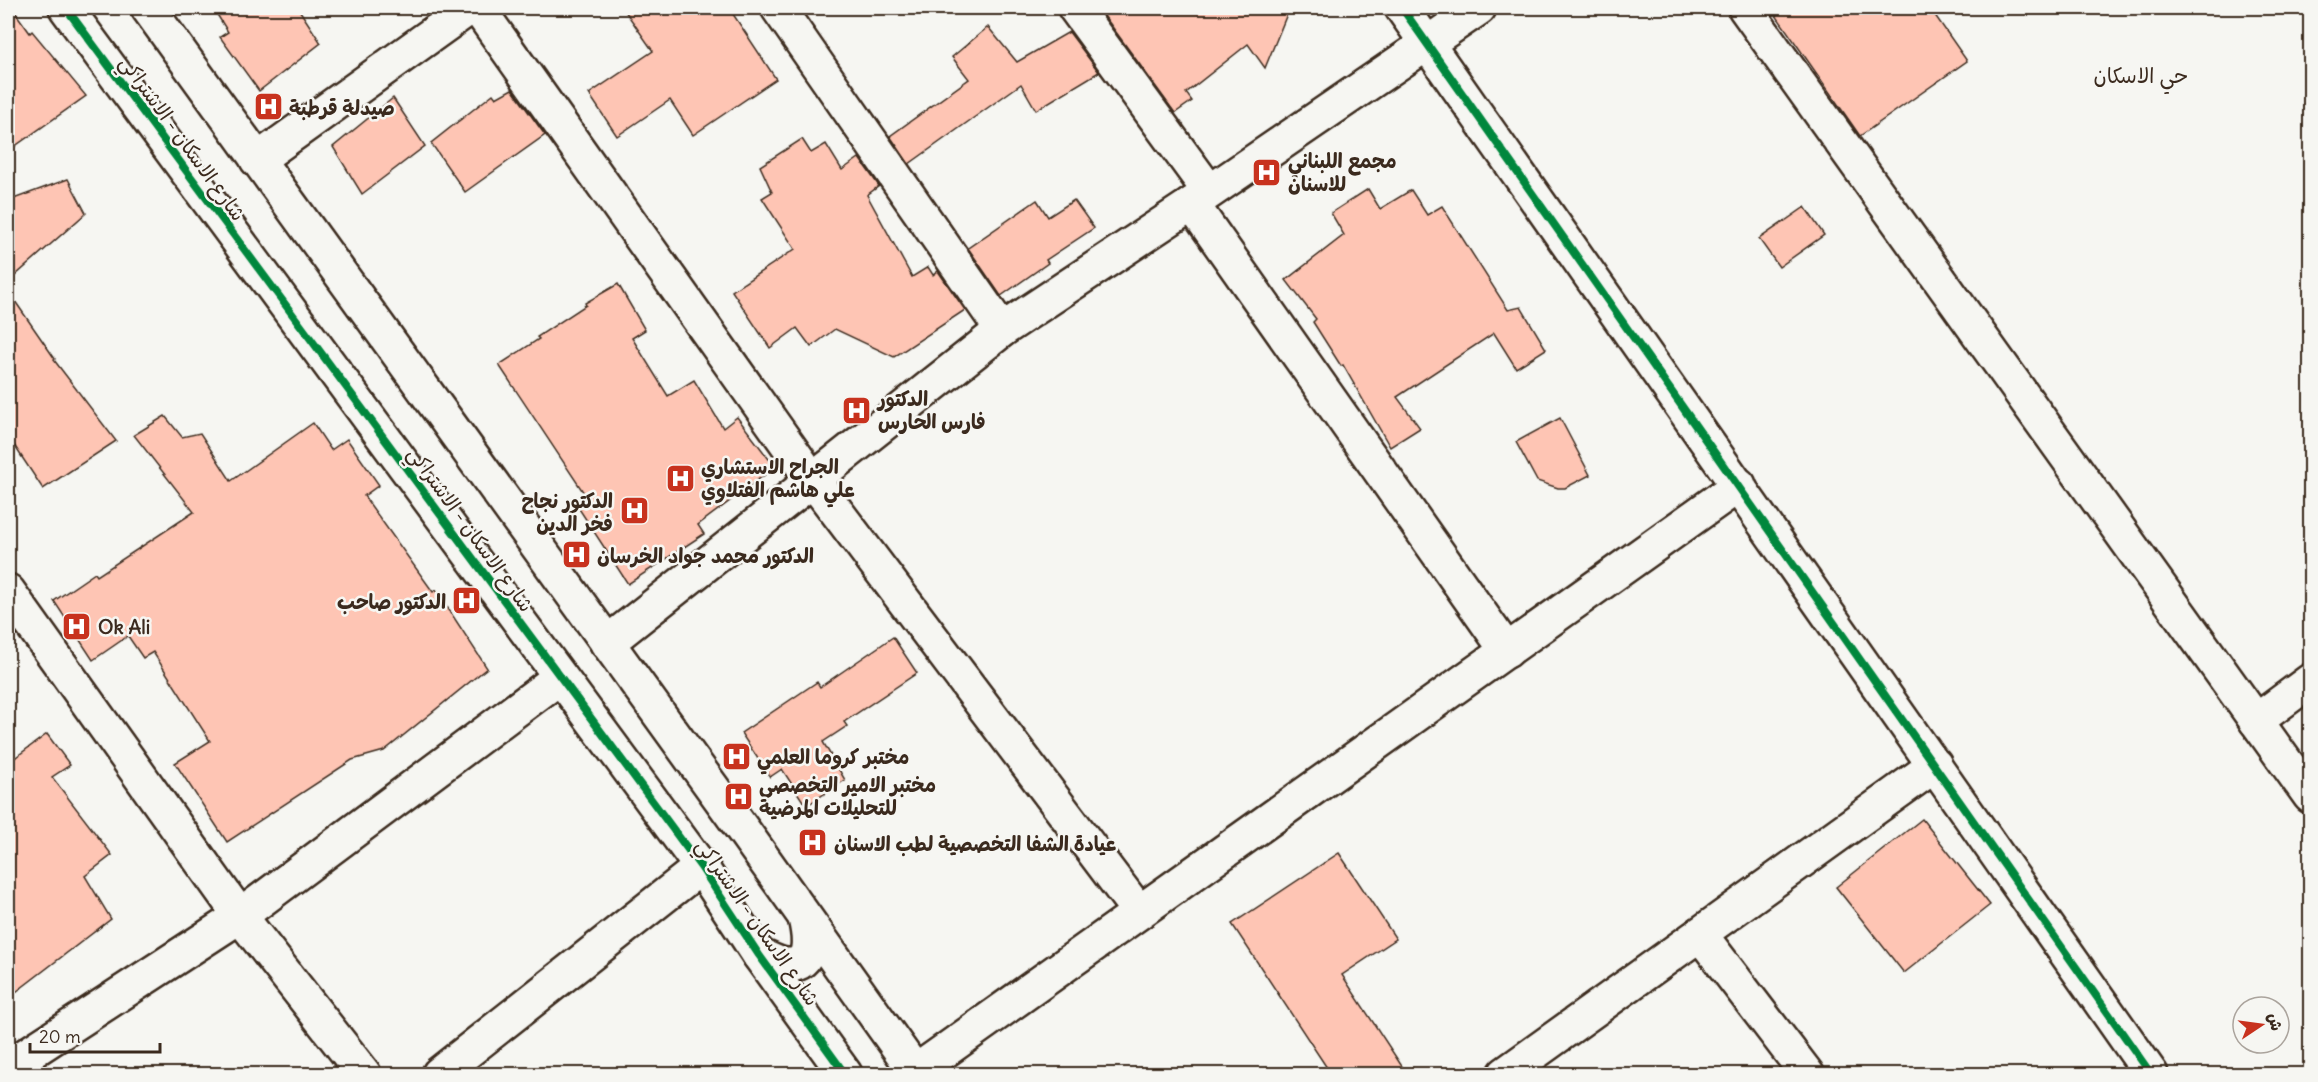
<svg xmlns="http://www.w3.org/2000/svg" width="2318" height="1082" viewBox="0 0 2318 1082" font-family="Delius,'Playpen Sans Arabic',sans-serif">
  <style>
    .building { fill: #fec5b4; stroke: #3b2a1e; stroke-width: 1.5 }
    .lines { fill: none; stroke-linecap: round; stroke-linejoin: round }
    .minor-casing { stroke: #3b2a1e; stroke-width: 38 }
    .minor { stroke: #f6f6f2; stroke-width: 33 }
    .cycleway-casing { stroke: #f6f6f2; stroke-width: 11 }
    .cycleway { stroke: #00873e; stroke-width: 8 }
    .labels { text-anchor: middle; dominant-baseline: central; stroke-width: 5; stroke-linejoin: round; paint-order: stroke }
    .poi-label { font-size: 20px; font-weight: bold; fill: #3b2a1e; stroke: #f6f6f2; text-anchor: start }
    .street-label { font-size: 20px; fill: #3b2a1e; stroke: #f6f6f2 }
    .neighbourhood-label { font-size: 21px; fill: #3b2a1e; stroke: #f6f6f2 }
  </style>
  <rect width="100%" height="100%" fill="#f6f6f2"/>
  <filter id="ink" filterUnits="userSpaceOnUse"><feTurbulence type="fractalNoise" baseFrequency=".0167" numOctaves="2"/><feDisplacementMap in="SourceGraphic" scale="12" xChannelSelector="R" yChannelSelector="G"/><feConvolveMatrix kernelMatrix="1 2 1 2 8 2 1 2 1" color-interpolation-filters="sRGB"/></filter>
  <g filter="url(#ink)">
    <g class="building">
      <polygon points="8,8 12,8 30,33 32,31 86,96 8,151"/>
      <polygon points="213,8 298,8 321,43 259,91 220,37 228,32"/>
      <polygon points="623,8 729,8 776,79 693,135 670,100 617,136 589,94 653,51"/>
      <polygon points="1112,8 1295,8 1287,14 1265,68 1248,44 1186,93 1192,101 1175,113 1102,13"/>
      <polygon points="1771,8 1930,8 1967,61 1860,136"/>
      <polygon points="988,27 1017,62 1069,32 1099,72 1036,110 1021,84 909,164 890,136 969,79 952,57"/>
      <polygon points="512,89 545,135 465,192 431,143 493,94 496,98"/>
      <polygon points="393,98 425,146 362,194 333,147"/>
      <polygon points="802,139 811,153 826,144 842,170 859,158 879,186 867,195 912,277 928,267 933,275 938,271 965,310 894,357 835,329 811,347 797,328 770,348 732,291 795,249 762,198 772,192 760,166"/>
      <polygon points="68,179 86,213 8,282 8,201"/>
      <polygon points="1368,189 1380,209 1411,190 1427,215 1442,206 1508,310 1521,307 1546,349 1516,368 1494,333 1397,397 1420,428 1390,447 1343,365 1341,366 1313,322 1316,319 1286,280 1344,235 1331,213"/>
      <polygon points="1037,200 1048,217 1074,200 1094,228 1046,260 1048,263 1001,296 968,248"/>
      <polygon points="1805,207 1824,235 1779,267 1759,239"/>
      <polygon points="618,284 645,330 632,338 668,396 694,380 723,428 737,417 775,467 698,525 704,534 628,584 574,501 584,493 499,365 539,339 537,337 586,305 585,303"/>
      <polygon points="8,291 55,359 54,360 116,441 43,489 8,436"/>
      <polygon points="165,416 182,437 200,433 231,481 313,423 331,450 347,439 379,485 364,496 433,592 436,590 487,668 384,751 352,760 227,842 175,763 210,741 153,652 143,658 128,636 93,660 54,601 95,573 97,576 194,512 134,435"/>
      <polygon points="1560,418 1590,475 1565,488 1558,488 1537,481 1516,442"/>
      <polygon points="893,637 917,673 844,722 847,726 823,742 845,780 806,806 782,769 770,777 741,733 817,682 820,687"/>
      <polygon points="47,734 70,765 52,777 112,855 85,876 111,919 8,998 8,763"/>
      <polygon points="1922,819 1990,905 1904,973 1836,887"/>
      <polygon points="1339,853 1396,939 1342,975 1407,1074 1331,1074 1232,924"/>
    </g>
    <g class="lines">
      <defs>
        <g id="minor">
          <polyline points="66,8 701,867 759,955 845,1074"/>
          <polyline points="148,8 743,830 917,1074"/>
          <polyline points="478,8 812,479 1139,912"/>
          <polyline points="778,8 1002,330"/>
          <polyline points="1075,8 1209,191"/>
          <polyline points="1402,8 2151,1074"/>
          <polyline points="1745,8 2310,796"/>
          <polyline points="257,160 469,8"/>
          <polyline points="1192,204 1507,651"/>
          <polyline points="8,591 240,916 364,1074"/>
          <polyline points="607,643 1002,330 1192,204 1479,8"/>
          <polyline points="2256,721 2310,681"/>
          <polyline points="1700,934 1807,1074"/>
          <path d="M759 955C767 958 777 964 786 965 815 967 809 935 805 918"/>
          <polyline points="8,1067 240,916 560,677"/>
          <polyline points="915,1072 1739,485"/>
          <polyline points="439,1074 701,867"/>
          <polyline points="1505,1074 1935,765"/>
        </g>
      </defs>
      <use href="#minor" class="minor-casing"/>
      <use href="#minor" class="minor"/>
      <defs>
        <g id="cycleway">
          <polyline points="66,8 701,867 759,955 845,1074"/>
          <polyline points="1402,8 2151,1074"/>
        </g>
      </defs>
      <use href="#cycleway" class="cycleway-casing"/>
      <use href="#cycleway" class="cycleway"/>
    </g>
  </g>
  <defs>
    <symbol id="hospital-square" viewBox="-11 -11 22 22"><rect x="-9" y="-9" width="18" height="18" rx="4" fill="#c8321e" stroke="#f6f6f2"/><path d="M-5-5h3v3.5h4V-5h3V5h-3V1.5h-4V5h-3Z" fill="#fff"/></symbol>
  </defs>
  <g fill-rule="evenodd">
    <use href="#hospital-square" x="252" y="90" width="33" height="33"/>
    <use href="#hospital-square" x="1250" y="156" width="33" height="33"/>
    <use href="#hospital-square" x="840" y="394" width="33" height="33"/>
    <use href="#hospital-square" x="664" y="462" width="33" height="33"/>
    <use href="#hospital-square" x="618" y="494" width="33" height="33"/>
    <use href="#hospital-square" x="560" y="538" width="33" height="33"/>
    <use href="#hospital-square" x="450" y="584" width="33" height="33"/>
    <use href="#hospital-square" x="60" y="610" width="33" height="33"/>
    <use href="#hospital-square" x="720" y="740" width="33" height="33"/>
    <use href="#hospital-square" x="722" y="780" width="33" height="33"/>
    <use href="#hospital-square" x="796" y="826" width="33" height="33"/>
  </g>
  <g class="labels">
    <g class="poi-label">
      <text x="289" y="107">صيدلة قرطبة</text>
      <text x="1288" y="160">مجمع اللبناني<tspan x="1288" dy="23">للاسنان</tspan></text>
      <text x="878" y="398">الدكتور<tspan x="878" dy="23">فارس الحارس</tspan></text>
      <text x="701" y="466">الجراح الاستشاري<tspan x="701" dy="23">علي هاشم الفتلاوي</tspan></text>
      <text x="613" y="500" text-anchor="end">الدكتور نجاح<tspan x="613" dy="23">فخر الدين</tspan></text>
      <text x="597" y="555">الدكتور محمد جواد الخرسان</text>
      <text x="446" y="601" text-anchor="end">الدكتور صاحب</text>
      <text x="98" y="626">Ok Ali</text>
      <text x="757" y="756">مختبر كروما العلمي</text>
      <text x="759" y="784">مختبر الامير التخصصي<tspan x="759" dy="23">للتحليلات المرضية</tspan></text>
      <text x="834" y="843">عيادة الشفا التخصصية لطب الاسنان</text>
    </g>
    <g class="street-label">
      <text transform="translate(183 138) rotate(54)">شارع الاسكان - الاشتراكي</text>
      <text transform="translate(471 529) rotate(54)">شارع الاسكان - الاشتراكي</text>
      <text transform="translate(758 922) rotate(55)">شارع الاسكان - الاشتراكي</text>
    </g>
    <g class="neighbourhood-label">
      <text x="2141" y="75">حي الاسكان</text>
    </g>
  </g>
  <rect width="2318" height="1082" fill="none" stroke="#f6f6f2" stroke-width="30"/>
  <rect x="15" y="15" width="2288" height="1052" fill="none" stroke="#3b2a1e" stroke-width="2" filter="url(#ink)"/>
  <g transform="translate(2261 1025) rotate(77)"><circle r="28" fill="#f6f6f2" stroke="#aba49d" stroke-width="1.5"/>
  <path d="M0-4.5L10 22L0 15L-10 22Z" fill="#c8321e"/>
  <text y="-9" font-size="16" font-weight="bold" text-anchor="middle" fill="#3b2a1e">ش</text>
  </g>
  <path d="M30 1043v9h130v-9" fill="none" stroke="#3b2a1e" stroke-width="3"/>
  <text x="39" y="1043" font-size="18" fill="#3b2a1e" stroke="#f6f6f2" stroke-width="4.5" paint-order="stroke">20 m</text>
</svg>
